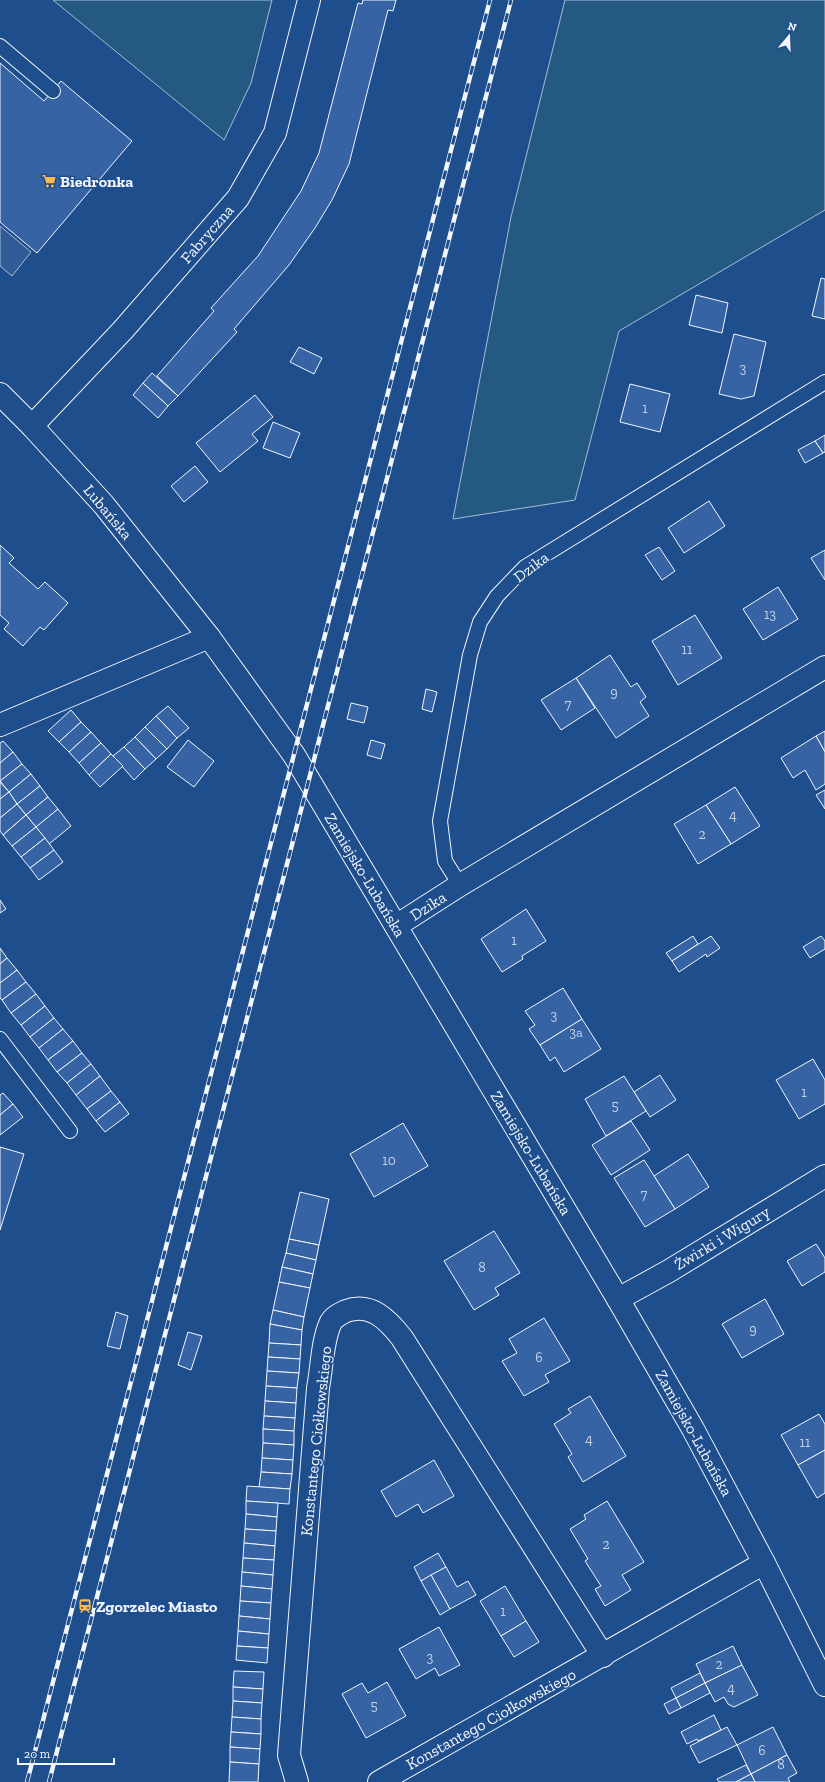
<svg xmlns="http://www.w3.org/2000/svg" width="825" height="1782" viewBox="0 0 825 1782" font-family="'Zilla Slab',serif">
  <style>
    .green { fill: #245a82; stroke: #a8bbd7 }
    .parking { fill: #305b95; stroke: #a8bbd7 }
    .building { fill: #3563a3; stroke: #f2f6ff }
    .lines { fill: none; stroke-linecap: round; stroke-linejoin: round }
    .service-casing { stroke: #f2f6ff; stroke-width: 16 }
    .minor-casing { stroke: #f2f6ff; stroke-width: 24 }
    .secondary-casing { stroke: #f2f6ff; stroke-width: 24 }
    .service { stroke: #1f4e8c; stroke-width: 14 }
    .minor { stroke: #1f4e8c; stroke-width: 22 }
    .secondary { stroke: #1f4e8c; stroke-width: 22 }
    .rail-casing { stroke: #f2f6ff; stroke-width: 4.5 }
    .rail { stroke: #1f4e8c; stroke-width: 3; stroke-dasharray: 9; stroke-linecap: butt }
    .labels { text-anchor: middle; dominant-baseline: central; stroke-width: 3; stroke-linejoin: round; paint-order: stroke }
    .number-label { font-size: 14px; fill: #c3d1e8 }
    .poi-label { font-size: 16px; font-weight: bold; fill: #f2f6ff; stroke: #1f4e8c; text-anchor: start }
    .street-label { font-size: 16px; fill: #f2f6ff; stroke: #1f4e8c }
  </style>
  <rect width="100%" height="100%" fill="#1f4e8c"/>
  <g class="green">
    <polygon points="53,0 272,0 251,83 224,140"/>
    <polygon points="565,0 825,0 825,210 619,331 575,500 453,519 511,217"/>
  </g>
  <polygon class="parking" points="0,226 31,252 12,276 0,266"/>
  <g class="building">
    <polygon points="363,0 396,0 393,11 388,10 349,164 332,200 315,228 289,265 234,329 237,332 178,396 157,376 214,311 211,308 258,256 301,191 319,153 358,3 362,4"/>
    <polygon points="0,63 44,101 61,81 132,141 37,253 0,222"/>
    <polygon points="821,278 825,279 825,319 812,316"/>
    <polygon points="696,295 728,303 722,333 689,325"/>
    <polygon points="734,334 766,342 754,396 741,399 719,394"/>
    <polygon points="299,347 322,358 314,374 290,362"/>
    <polygon points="152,373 178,396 168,406 143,383"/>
    <polygon points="143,383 168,406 158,418 133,395"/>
    <polygon points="630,384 670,394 660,432 620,422"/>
    <polygon points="255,395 273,417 252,434 258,441 220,472 196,443"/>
    <polygon points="273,422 300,433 290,458 263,448"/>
    <polygon points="825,435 825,452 823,453 815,441"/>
    <polygon points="815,441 823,453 805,463 798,450"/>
    <polygon points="195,466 208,482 184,502 171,486"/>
    <polygon points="709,501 725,526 684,553 668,528"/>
    <polygon points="0,545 14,558 9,563 38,589 45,582 68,603 44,630 40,627 23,646 4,629 9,623 0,615"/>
    <polygon points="659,547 675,571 662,580 645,555"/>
    <polygon points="825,550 825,580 811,558"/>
    <polygon points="778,587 798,619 763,640 743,609"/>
    <polygon points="695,615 722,658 678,685 652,641"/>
    <polygon points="610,655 631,687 637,683 646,697 640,702 649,716 616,738 576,678"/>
    <polygon points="576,678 595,708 561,730 541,700"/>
    <polygon points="426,689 437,692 432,712 422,709"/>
    <polygon points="351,703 368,707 364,723 347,719"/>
    <polygon points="168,706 189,728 177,738 156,716"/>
    <polygon points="71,710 81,722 59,742 48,731"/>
    <polygon points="156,716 177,738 167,749 145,727"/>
    <polygon points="81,722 91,732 69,752 59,742"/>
    <polygon points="145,727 167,749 156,759 135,737"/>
    <polygon points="825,731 825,752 816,736"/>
    <polygon points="91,732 101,743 79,763 69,752"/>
    <polygon points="816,736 825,752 825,784 816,790 805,770 793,778 781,758"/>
    <polygon points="135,737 156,759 145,769 124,747"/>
    <polygon points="188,740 214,761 194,787 167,767"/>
    <polygon points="371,740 385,744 381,759 367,755"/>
    <polygon points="3,741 13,752 0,763 0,743"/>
    <polygon points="101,743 111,754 89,775 79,763"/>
    <polygon points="124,747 145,769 134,780 113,756"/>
    <polygon points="13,752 22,764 0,781 0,763"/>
    <polygon points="111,754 123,766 100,787 89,775"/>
    <polygon points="22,764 31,774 9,792 0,781"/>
    <polygon points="31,774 40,786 17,804 9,792"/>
    <polygon points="0,782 9,792 0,799"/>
    <polygon points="40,786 48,797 26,815 17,804"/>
    <polygon points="735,787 760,826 731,844 706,805"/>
    <polygon points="825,790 825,809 816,795"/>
    <polygon points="9,792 17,804 0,818 0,799"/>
    <polygon points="48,797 58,809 36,827 26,815"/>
    <polygon points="17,804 26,815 3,835 0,831 0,818"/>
    <polygon points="706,805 731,844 698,864 674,824"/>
    <polygon points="58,809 71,826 49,844 36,827"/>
    <polygon points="26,815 36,827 12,846 3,835"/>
    <polygon points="36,827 45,838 21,857 12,846"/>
    <polygon points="45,838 54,850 30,868 21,857"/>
    <polygon points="54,850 63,862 39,880 30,868"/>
    <polygon points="0,900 6,909 0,913"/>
    <polygon points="526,909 546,941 522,956 523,959 502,972 481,939"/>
    <polygon points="693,936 698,944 672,961 666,953"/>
    <polygon points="711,936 720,948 707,957 706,954 679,972 672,961"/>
    <polygon points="821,936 825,941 825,949 810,958 803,947"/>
    <polygon points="0,948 7,958 0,964"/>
    <polygon points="7,958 17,970 0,983 0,964"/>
    <polygon points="17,970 26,982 2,1000 0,998 0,983"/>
    <polygon points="26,982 36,994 11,1013 2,1000"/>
    <polygon points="563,988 582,1019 540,1045 529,1029 535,1025 525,1011"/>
    <polygon points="36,994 45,1006 21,1025 11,1013"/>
    <polygon points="45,1006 54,1018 30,1037 21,1025"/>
    <polygon points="54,1018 63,1029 39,1048 30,1037"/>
    <polygon points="582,1019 601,1049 564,1072 555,1057 550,1061 540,1045"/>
    <polygon points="63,1029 73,1041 48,1060 39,1048"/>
    <polygon points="73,1041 82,1053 57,1072 48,1060"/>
    <polygon points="82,1053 91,1064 67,1083 57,1072"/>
    <polygon points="813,1059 825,1080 825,1104 799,1119 776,1080"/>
    <polygon points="91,1064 100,1076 76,1095 67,1083"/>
    <polygon points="660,1075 676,1100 650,1117 634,1092"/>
    <polygon points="100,1076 111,1091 87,1109 76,1095"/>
    <polygon points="624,1076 646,1111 606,1136 585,1099"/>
    <polygon points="111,1091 120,1102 96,1121 87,1109"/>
    <polygon points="3,1093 13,1104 0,1115 0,1095"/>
    <polygon points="120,1102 129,1114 105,1132 96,1121"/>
    <polygon points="13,1104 23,1117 0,1135 0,1115"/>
    <polygon points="631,1121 650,1150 611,1175 592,1145"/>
    <polygon points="403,1123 428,1166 374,1197 350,1154"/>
    <polygon points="0,1147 24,1154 0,1230"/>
    <polygon points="688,1154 709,1187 675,1209 654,1176"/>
    <polygon points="644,1160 675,1209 645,1227 614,1178"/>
    <polygon points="300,1192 329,1199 319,1245 289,1239"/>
    <polygon points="494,1231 520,1273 495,1288 499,1295 474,1310 444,1261"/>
    <polygon points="289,1239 319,1245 316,1260 286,1253"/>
    <polygon points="816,1244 825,1258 825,1272 802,1286 787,1261"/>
    <polygon points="286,1253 316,1260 313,1274 282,1267"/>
    <polygon points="282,1267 313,1274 310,1288 279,1282"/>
    <polygon points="279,1282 310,1288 304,1317 273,1310"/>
    <polygon points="765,1299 784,1334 742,1358 722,1324"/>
    <polygon points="273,1310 304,1317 302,1330 270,1324"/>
    <polygon points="116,1312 128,1316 120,1349 107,1346"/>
    <polygon points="544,1318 570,1361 545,1375 549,1382 524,1396 502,1361 517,1353 509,1339"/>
    <polygon points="270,1324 302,1330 301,1345 269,1343"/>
    <polygon points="188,1332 202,1336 191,1370 178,1365"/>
    <polygon points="269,1343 301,1345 300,1359 268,1357"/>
    <polygon points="268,1357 300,1359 299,1373 267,1371"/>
    <polygon points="267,1371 299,1373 297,1388 266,1386"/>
    <polygon points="266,1386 297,1388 296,1403 265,1401"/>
    <polygon points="590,1396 626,1456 583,1482 568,1457 572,1454 554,1424 571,1413 568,1409"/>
    <polygon points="265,1401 296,1403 295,1418 264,1416"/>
    <polygon points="819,1414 825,1424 825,1450 798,1465 781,1435"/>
    <polygon points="264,1416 295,1418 294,1431 263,1429"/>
    <polygon points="263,1429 294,1431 294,1445 263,1443"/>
    <polygon points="263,1443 294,1445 293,1460 262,1458"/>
    <polygon points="825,1450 825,1493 817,1498 798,1465"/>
    <polygon points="262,1458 293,1460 292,1474 261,1472"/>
    <polygon points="434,1460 454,1496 423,1513 418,1504 396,1517 381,1491"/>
    <polygon points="261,1472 292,1474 290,1489 259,1487"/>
    <polygon points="247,1486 290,1489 289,1504 246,1501"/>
    <polygon points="246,1501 278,1503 277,1517 246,1514"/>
    <polygon points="607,1501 644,1562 622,1575 631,1590 605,1606 595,1589 601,1586 585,1561 588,1559 570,1529 586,1519 584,1515"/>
    <polygon points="246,1514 277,1517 276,1531 245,1529"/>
    <polygon points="245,1529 276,1531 275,1546 244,1543"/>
    <polygon points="244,1543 275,1546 274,1560 243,1558"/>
    <polygon points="438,1553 446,1567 421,1581 414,1567"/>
    <polygon points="243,1558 274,1560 273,1575 242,1572"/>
    <polygon points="446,1567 457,1587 468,1581 476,1595 450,1609 431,1575"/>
    <polygon points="242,1572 273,1575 272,1589 241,1586"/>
    <polygon points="431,1575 450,1609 440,1615 421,1581"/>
    <polygon points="241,1586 272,1589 271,1603 240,1601"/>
    <polygon points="505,1586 526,1621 501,1636 480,1601"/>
    <polygon points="240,1601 271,1603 270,1619 239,1616"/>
    <polygon points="239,1616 270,1619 269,1634 238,1631"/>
    <polygon points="526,1621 539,1642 514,1657 501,1636"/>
    <polygon points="439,1627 460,1665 439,1676 435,1668 416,1679 399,1649"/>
    <polygon points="238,1631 269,1634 268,1648 237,1646"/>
    <polygon points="237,1646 268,1648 267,1663 236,1660"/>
    <polygon points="733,1646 742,1665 705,1683 696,1664"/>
    <polygon points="742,1665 758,1695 734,1707 728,1704 724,1697 715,1702 705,1683"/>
    <polygon points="234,1671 264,1672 263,1689 233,1687"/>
    <polygon points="700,1673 705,1683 676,1698 671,1688"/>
    <polygon points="387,1682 406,1716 366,1738 342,1694 362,1683 368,1693"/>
    <polygon points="705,1683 710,1693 681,1708 676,1698"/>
    <polygon points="233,1687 263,1689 262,1703 233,1701"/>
    <polygon points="676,1698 681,1708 669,1714 664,1704"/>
    <polygon points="233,1701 262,1703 261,1719 232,1717"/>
    <polygon points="714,1715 721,1730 698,1741 697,1739 687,1744 681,1732"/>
    <polygon points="232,1717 261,1719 261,1734 231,1732"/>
    <polygon points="727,1727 737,1745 699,1763 690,1746"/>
    <polygon points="773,1727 787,1755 751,1774 737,1745"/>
    <polygon points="231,1732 261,1734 260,1749 230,1747"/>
    <polygon points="230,1747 260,1749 259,1764 230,1762"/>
    <polygon points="787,1755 797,1773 788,1778 790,1782 755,1782 751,1774"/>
    <polygon points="230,1762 259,1764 258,1782 229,1782"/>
    <polygon points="746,1765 751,1774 736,1782 719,1782 717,1779"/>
    <polygon points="751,1774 755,1782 736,1782"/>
  </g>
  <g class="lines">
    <defs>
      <g id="service">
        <polyline points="0,46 53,91"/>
        <polyline points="460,885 445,861 440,821 470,655 480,622 497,596 525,567 825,382"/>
        <polyline points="0,1039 70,1131"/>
      </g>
      <g id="minor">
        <polyline points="32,426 123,330 238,198 275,133 309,0"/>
        <polyline points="0,725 209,637"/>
        <polyline points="396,926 460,885 825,667"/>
        <polyline points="618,1299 669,1271 825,1176"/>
        <path d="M297 1782 289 1755 318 1388C322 1367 322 1343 330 1324 333 1317 340 1314 346 1311 371 1302 388 1320 402 1338L603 1656"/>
        <polyline points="379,1782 764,1563"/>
      </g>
      <polyline id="secondary" points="0,394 32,426 104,505 209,637 294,755 618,1299 693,1429 764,1563 825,1685"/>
    </defs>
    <use href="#service" class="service-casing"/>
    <use href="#minor" class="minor-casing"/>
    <use href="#secondary" class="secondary-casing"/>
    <use href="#service" class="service"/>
    <use href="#minor" class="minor"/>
    <use href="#secondary" class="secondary"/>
    <defs>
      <g id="rail">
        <polyline points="27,1782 490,0"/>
        <polyline points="49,1782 511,0"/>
      </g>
    </defs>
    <use href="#rail" class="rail-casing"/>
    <use href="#rail" class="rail"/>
  </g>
  <defs>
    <symbol id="supermarket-bare" viewBox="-9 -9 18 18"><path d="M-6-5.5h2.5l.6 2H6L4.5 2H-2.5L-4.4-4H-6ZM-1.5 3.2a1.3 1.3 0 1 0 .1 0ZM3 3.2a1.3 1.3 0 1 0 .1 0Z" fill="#ffb74d" stroke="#1f4e8c" stroke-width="2.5" paint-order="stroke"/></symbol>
    <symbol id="station-bare" viewBox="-9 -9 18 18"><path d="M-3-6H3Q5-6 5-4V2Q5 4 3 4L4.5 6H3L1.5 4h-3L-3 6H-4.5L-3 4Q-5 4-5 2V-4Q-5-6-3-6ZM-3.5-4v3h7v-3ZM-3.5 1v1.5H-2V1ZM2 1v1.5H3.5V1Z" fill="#ffb74d" stroke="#1f4e8c" stroke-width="2.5" paint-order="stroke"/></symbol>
  </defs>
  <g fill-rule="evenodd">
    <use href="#supermarket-bare" x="39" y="171" width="20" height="20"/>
    <use href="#station-bare" x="75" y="1596" width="20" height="20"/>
  </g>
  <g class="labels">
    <g class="number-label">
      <text x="743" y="368">3</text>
      <text x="645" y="408">1</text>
      <text x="770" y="614">13</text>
      <text x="687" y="649">11</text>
      <text x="614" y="692">9</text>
      <text x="568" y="704">7</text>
      <text x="733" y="815">4</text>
      <text x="702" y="834">2</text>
      <text x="514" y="940">1</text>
      <text x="554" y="1015">3</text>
      <text x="576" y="1032">3a</text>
      <text x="804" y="1092">1</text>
      <text x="615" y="1105">5</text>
      <text x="389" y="1160">10</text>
      <text x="644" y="1194">7</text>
      <text x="482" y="1267">8</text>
      <text x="753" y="1329">9</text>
      <text x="539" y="1357">6</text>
      <text x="589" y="1439">4</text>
      <text x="805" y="1442">11</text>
      <text x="606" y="1544">2</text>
      <text x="503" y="1611">1</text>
      <text x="430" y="1657">3</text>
      <text x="719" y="1664">2</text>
      <text x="731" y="1688">4</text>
      <text x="374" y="1705">5</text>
      <text x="762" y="1750">6</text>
      <text x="781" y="1764">8</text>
    </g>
    <g class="poi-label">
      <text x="60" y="181">Biedronka</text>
      <text x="96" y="1606">Zgorzelec Miasto</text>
    </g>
    <g class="street-label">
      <text transform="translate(207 234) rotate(-49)">Fabryczna</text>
      <text transform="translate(108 512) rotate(50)">Lubańska</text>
      <text transform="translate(531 567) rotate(-37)">Dzika</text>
      <text transform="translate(365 875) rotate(59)">Zamiejsko-Lubańska</text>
      <text transform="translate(428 906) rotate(-33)">Dzika</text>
      <text transform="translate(531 1153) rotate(59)">Zamiejsko-Lubańska</text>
      <text transform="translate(722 1238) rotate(-31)">Żwirki i Wigury</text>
      <text transform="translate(694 1433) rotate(61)">Zamiejsko-Lubańska</text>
      <text transform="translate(316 1441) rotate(-84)">Konstantego Ciołkowskiego</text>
      <text transform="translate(491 1719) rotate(-29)">Konstantego Ciołkowskiego</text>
    </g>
  </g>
  <g transform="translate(789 36) rotate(19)" stroke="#1f4e8c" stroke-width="3" paint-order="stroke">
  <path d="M0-3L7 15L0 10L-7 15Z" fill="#f2f6ff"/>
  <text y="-6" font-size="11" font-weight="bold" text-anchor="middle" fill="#f2f6ff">N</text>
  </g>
  <path d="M18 1758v6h96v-6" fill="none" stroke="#f2f6ff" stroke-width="2"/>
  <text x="24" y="1758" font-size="12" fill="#f2f6ff" stroke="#1f4e8c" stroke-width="3" paint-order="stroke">20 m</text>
</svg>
